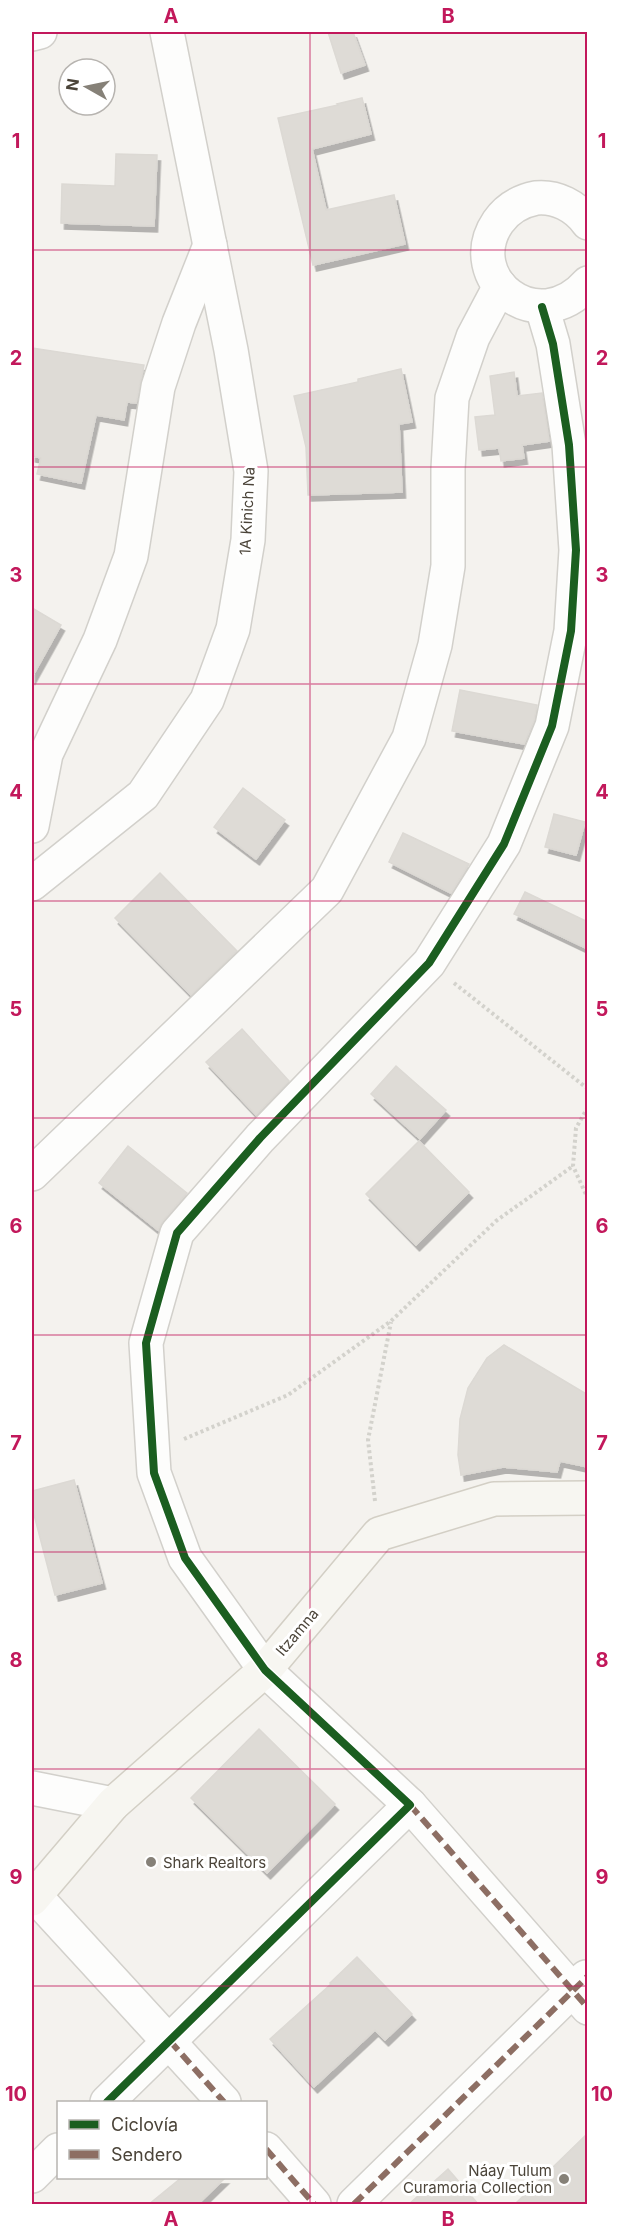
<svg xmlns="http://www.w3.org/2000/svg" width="619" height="2236" viewBox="0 0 619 2236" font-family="Inter,sans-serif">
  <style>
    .building { fill: #dedbd6; stroke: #dcd9d4; stroke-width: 1.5; filter: url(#shadow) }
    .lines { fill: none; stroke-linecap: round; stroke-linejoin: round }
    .street-casing { stroke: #d2d0cb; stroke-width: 36 }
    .secondary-casing { stroke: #d3cfc5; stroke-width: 36 }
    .path { stroke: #d3d2cc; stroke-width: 4; stroke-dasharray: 3 3; stroke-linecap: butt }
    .street { stroke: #fdfdfc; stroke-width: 33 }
    .secondary { stroke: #f7f6f1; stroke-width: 33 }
    .quiet { stroke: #8d6e63; stroke-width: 6; stroke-dasharray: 12 6; stroke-linecap: butt }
    .cycleway-casing { stroke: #fff; stroke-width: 11 }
    .cycleway { stroke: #1b5e20; stroke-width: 8 }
    .grid { fill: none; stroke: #c2185b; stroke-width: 1.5; stroke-opacity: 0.55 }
    .poi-dot { fill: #868178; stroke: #fff; stroke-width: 2 }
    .labels { text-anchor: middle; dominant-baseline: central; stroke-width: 6; stroke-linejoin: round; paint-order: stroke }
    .street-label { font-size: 15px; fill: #4b4439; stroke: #fff }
    .poi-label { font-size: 15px; fill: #4b4439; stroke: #fff; text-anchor: start }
    .neatline { fill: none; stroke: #c2185b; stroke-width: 2 }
    .grid-label { font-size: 20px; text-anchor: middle; font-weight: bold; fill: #c2185b }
  </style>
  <defs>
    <filter id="shadow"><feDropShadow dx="3.5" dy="6" stdDeviation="0" flood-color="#0004"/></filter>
  </defs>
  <rect width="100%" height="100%" fill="#f4f2ee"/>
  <g class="building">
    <polygon points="328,32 353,32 365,65 341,73"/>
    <polygon points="362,98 371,134 312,149 326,210 394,195 405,244 313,265 278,118 338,105 337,104"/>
    <polygon points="116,154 157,155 154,226 61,223 62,184 115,186"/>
    <polygon points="32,348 144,365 136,403 127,402 124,420 96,415 81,483 37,474 41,458 32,456"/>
    <polygon points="401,369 412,422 399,424 402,492 308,495 306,447 294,396 358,382 358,379"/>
    <polygon points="514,372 517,396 542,393 549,441 522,445 524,458 501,461 499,448 479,450 475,417 495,415 490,376"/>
    <polygon points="32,608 61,625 32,677"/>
    <polygon points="460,690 537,705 534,721 524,744 452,731"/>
    <polygon points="243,788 285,820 256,859 214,827"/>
    <polygon points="554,814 585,822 576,855 545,847"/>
    <polygon points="403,833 469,864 451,893 389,862"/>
    <polygon points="160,873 237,951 191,995 115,918"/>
    <polygon points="525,892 588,922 588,949 514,914"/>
    <polygon points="242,1029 289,1081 256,1115 206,1062"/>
    <polygon points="396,1066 446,1110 420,1139 371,1094"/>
    <polygon points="419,1141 469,1192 416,1245 366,1194"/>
    <polygon points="128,1146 187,1193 163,1221 158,1230 99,1183"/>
    <polygon points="504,1345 588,1395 588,1467 560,1461 557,1472 503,1467 461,1475 458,1455 460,1419 468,1388 487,1358"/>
    <polygon points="74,1480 102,1583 55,1595 32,1507 32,1491"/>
    <polygon points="259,1729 335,1804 267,1873 191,1798"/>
    <polygon points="357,1957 412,2014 385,2040 375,2030 314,2087 270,2039 331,1984 330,1983"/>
    <polygon points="588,2133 588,2205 514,2205"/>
    <polygon points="448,2169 479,2205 408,2205"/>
    <polygon points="181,2178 225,2178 197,2205 148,2205"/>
  </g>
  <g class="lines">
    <defs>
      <g id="street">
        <polyline points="32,34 40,32"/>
        <path d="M588 223C576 206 556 196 536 198 521 201 507 209 498 222 460 278 537 341 588 283"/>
        <polyline points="542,307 553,344 569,445 576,550 571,631 552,726 504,844 429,963 260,1138 177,1233 146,1343 154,1473 185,1558 265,1670 410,1805 588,2008"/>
        <polyline points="32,826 46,754 100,640 131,556 158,387 179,323 210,245"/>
        <polyline points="32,884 143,795 207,700 233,629 248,540 251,471 231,350 167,32"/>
        <polyline points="32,1174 327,890 409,738 435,645 448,566 448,469 452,398 473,337 500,286"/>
        <polyline points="32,1788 113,1804"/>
        <polyline points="35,1896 224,2102"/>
        <polyline points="107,2102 410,1805"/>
        <polyline points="266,2149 314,2204"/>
        <polyline points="32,2176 58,2150"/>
        <polyline points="354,2204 586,1977"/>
      </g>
      <polyline id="secondary" points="32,1899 113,1804 265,1670 379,1534 494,1499 588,1498"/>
    </defs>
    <use href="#street" class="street-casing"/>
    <use href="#secondary" class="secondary-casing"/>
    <g class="path">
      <polyline points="454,983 588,1089"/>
      <polyline points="588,1107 576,1128 573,1166 588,1199"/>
      <polyline points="184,1439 288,1395 391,1321 496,1221 573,1166"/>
      <polyline points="375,1501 368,1440 391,1322"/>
    </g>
    <use href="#street" class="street"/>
    <use href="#secondary" class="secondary"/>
    <g class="quiet">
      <polyline points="410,1805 588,2008"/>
      <polyline points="170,2041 224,2102"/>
      <polyline points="266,2149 314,2204"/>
      <polyline points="354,2204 588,1976"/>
    </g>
    <defs>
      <polyline id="cycleway" points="107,2102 410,1805 265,1670 185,1558 154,1473 146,1343 177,1233 260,1138 429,963 504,844 552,726 571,631 576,550 569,445 553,344 542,307"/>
    </defs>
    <use href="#cycleway" class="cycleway-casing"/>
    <use href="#cycleway" class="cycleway"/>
  </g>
  <path class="grid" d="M310 32V2204M32 250H588M32 467H588M32 684H588M32 901H588M32 1118H588M32 1335H588M32 1552H588M32 1769H588M32 1986H588"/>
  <g class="poi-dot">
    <circle cx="151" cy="1862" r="6"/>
    <circle cx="564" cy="2179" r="6"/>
  </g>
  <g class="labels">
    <g class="street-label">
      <text transform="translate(247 511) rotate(-87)">1A Kinich Na</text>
      <text transform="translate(297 1632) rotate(-50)">Itzamna</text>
    </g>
    <g class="poi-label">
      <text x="163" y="1862">Shark Realtors</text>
      <text x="552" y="2170" text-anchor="end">Náay Tulum<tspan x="552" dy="17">Curamoria Collection</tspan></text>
    </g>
  </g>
  <rect width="619" height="2236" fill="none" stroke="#ffffff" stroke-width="66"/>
  <rect x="57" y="2101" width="210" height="78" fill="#ffffff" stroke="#b7b4b0" stroke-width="1.5"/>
  <rect x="69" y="2120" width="30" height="9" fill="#1b5e20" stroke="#b7b4b0" stroke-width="1.5"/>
  <text x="111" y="2131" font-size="18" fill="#4b4439">Ciclovía</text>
  <rect x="69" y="2150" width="30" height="9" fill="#8d6e63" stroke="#b7b4b0" stroke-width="1.5"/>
  <text x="111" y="2161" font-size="18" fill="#4b4439">Sendero</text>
  <g transform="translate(87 87) rotate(279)"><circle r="28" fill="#ffffff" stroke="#b7b4b0" stroke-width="1.5"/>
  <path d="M0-4.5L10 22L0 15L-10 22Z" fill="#868178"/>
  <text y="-9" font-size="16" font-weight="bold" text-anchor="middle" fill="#4b4439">N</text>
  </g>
  <rect x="33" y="33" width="553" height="2170" class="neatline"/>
  <g class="grid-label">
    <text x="171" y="23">A</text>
    <text x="448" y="23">B</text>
    <text x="16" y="148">1</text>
    <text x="602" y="148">1</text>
    <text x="16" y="365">2</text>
    <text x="602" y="365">2</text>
    <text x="16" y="582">3</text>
    <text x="602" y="582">3</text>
    <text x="16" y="799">4</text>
    <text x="602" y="799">4</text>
    <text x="16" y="1016">5</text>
    <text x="602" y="1016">5</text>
    <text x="16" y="1233">6</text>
    <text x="602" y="1233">6</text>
    <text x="16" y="1450">7</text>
    <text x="602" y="1450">7</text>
    <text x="16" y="1667">8</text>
    <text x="602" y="1667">8</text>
    <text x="16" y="1884">9</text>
    <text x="602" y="1884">9</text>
    <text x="16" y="2101">10</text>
    <text x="602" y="2101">10</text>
    <text x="171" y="2226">A</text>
    <text x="448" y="2226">B</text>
  </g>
</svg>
